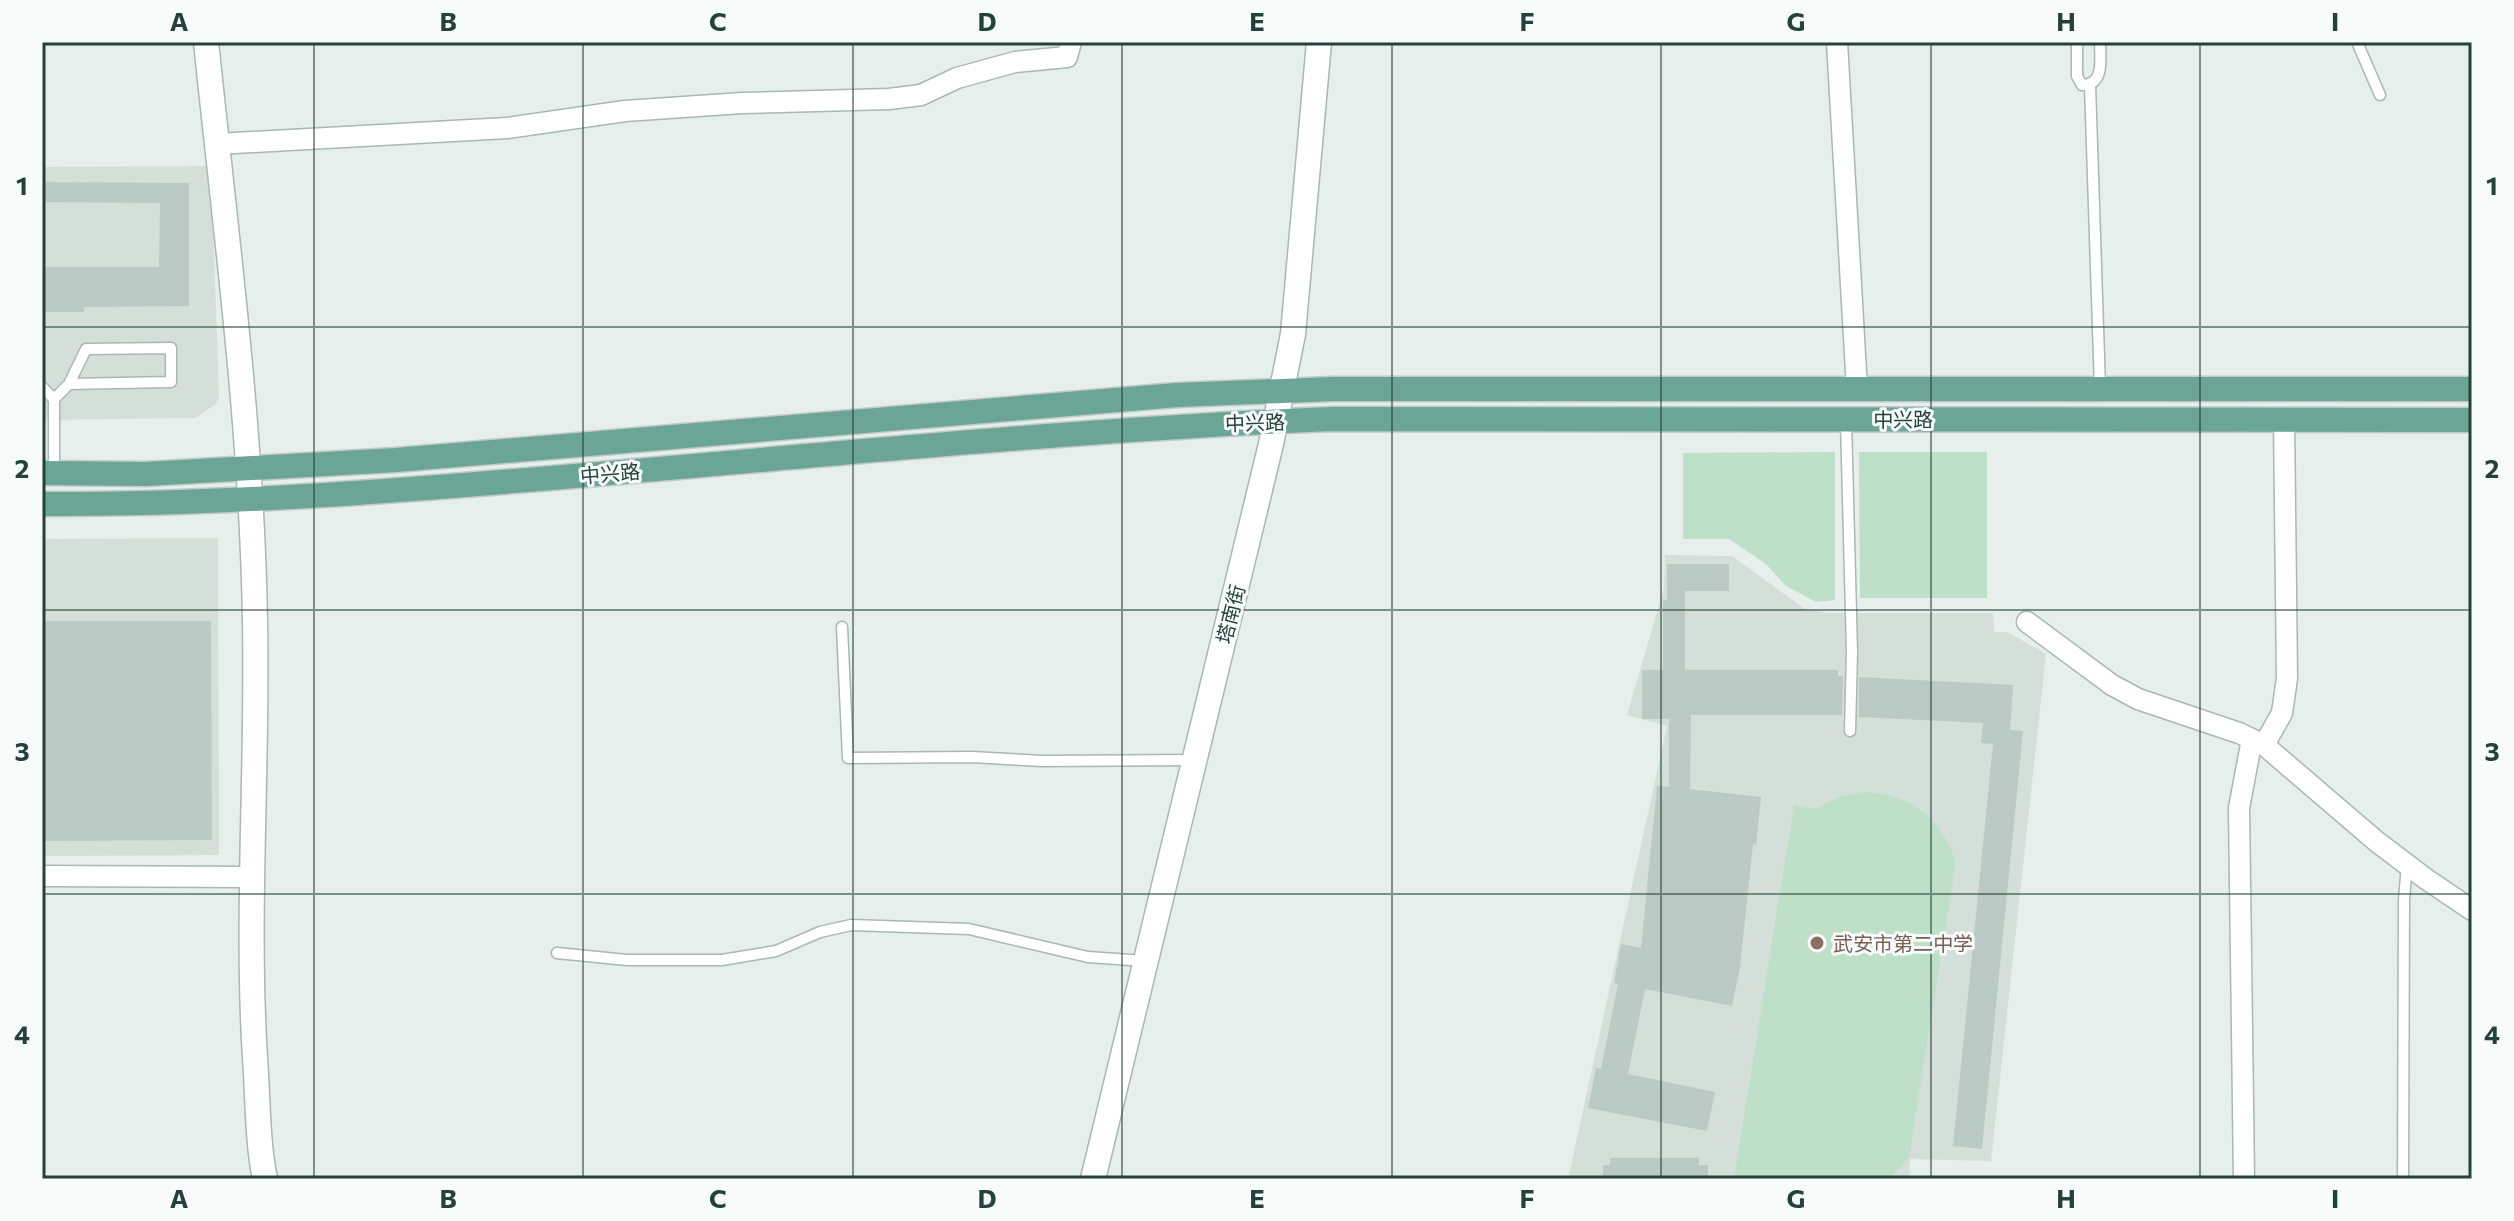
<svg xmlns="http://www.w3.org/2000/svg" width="2514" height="1221" viewBox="0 0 2514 1221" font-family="Commissioner,'Noto Sans SC',sans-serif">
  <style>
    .built { fill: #d4dfda }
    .green { fill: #bfe0c8 }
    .building { fill: #bbcac4 }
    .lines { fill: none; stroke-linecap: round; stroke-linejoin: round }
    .service-casing { stroke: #a8b8b2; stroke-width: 13 }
    .minor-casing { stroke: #a8b8b2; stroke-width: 23 }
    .tertiary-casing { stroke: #a8b8b2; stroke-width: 27 }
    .primary-casing { stroke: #c2cac8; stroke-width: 27 }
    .service { stroke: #fff; stroke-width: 10 }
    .minor { stroke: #fff; stroke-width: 20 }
    .tertiary { stroke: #fff; stroke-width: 24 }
    .primary { stroke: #6aa596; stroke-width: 24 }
    .grid { fill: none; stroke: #24423a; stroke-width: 2; stroke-opacity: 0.55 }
    .education-dot { fill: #8d6e63; stroke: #f7fbf9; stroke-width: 3 }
    .labels { text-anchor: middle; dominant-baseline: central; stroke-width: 6; stroke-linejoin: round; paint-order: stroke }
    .street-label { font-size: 20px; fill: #24423a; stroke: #f7fbf9 }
    .education-label { font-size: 20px; fill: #785e54; stroke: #f7fbf9; text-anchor: start }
    .neatline { fill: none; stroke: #24423a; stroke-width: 3 }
    .grid-label { font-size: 26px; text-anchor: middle; font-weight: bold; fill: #24423a }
  </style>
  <rect width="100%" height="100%" fill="#e6efeb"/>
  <g class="built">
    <polygon points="211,166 219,397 216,404 195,418 42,420 42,167"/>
    <polygon points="218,538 219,855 42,856 42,539"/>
    <polygon points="1665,555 1732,556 1805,609 1828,613 1993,613 1994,632 2007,632 2046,654 1991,1161 1910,1159 1909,1179 1568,1179 1667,726 1627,715 1664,588"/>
  </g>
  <g class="green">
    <polygon points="1835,452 1835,600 1816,602 1786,586 1766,564 1729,539 1683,539 1683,453"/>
    <polygon points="1859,452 1987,452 1987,598 1860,598"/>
    <path d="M1864 792C1910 793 1942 819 1956 862L1909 1157 1890 1179H1734L1794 805 1815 809 1838 797Z"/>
  </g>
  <g class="building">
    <polygon points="42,182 189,183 189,306 84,307 84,312 42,312 42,267 159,267 160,203 42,202"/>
    <polygon points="1667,564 1729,564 1729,591 1685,591 1685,670 1838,670 1838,676 1843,676 1842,715 1691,715 1690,789 1761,797 1756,845 1753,844 1740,967 1732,1006 1645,989 1628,1074 1715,1092 1707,1131 1588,1108 1596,1068 1601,1069 1618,984 1614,983 1621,944 1641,948 1657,786 1669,787 1669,719 1642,719 1642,670 1663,670 1663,600 1667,600"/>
    <polygon points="42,621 211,621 212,840 42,841"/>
    <polygon points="1859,677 2013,685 2010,730 2023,731 1982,1149 1953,1146 1993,744 1981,743 1983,723 1859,717"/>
    <polygon points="1610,1158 1699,1158 1699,1165 1708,1165 1708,1179 1603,1179 1603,1165 1610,1165"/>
  </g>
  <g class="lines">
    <defs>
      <g id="service">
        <path d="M2077 42V76L2082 85C2105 85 2100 59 2100 42"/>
        <polyline points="2357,42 2380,95"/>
        <polyline points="2090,85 2100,388"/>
        <polyline points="42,387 54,399"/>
        <polyline points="1846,421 1852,652 1850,731"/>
        <polyline points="54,472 54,399 69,384 86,349 171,348 171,382 69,384"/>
        <polyline points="842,627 848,758 972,757 1042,761 1194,760"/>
        <polyline points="557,953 627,960 722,960 776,951 820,932 851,925 969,929 1088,957 1145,961"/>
        <polyline points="2403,1179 2404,900 2407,864"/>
      </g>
      <g id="minor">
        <polyline points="1837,42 1857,389"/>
        <polyline points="217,144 507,128 625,111 742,103 889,99 921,95 957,78 1015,62 1067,57 1071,42"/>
        <polyline points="2027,622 2112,685 2138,699 2239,733 2264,745 2376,841 2426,879 2472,910"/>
        <polyline points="2264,745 2282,713 2287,678 2284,419"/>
        <polyline points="42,876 251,877"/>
        <polyline points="2244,1179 2239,808 2252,739"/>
      </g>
      <g id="tertiary">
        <path d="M206 42C226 235 252 428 255 622 258 767 246 913 255 1058 258 1098 257 1140 265 1179"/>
        <polyline points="1093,1179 1271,444 1293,334 1319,42"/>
      </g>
      <g id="primary">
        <polyline points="42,473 146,474 396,460 1177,395 1333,389 2472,389"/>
        <path d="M42 504C220 505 397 491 575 476 828 455 1080 429 1334 419L2472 420"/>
      </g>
    </defs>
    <use href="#service" class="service-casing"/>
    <use href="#minor" class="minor-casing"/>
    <use href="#tertiary" class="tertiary-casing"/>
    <use href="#primary" class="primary-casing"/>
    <use href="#service" class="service"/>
    <use href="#minor" class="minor"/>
    <use href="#tertiary" class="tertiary"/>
    <use href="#primary" class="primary"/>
  </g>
  <path class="grid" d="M314 42V1179M583 42V1179M853 42V1179M1122 42V1179M1392 42V1179M1661 42V1179M1931 42V1179M2200 42V1179M42 327H2472M42 610H2472M42 894H2472"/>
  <circle class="education-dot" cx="1817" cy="943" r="8"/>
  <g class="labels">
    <g class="street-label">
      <text x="1903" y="419">中兴路</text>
      <text transform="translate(1255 422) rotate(-2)">中兴路</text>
      <text transform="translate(610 473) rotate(-5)">中兴路</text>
      <text transform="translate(1230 614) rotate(-76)">塔南街</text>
    </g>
    <g class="education-label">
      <text x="1833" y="943">武安市第二中学</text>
    </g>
  </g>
  <rect width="2514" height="1221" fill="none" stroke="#f7fbf9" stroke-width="88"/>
  <rect x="44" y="44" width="2426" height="1133" class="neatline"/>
  <g class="grid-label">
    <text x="179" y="31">A</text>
    <text x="448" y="31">B</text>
    <text x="718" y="31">C</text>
    <text x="987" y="31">D</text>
    <text x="1257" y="31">E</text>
    <text x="1527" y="31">F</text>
    <text x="1796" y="31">G</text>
    <text x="2066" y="31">H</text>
    <text x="2335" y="31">I</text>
    <text x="22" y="195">1</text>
    <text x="2492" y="195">1</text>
    <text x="22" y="478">2</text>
    <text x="2492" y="478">2</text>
    <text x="22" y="761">3</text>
    <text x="2492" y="761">3</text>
    <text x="22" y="1044">4</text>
    <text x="2492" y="1044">4</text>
    <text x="179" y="1208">A</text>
    <text x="448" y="1208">B</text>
    <text x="718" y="1208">C</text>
    <text x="987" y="1208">D</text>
    <text x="1257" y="1208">E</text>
    <text x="1527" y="1208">F</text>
    <text x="1796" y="1208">G</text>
    <text x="2066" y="1208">H</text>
    <text x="2335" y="1208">I</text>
  </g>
</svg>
